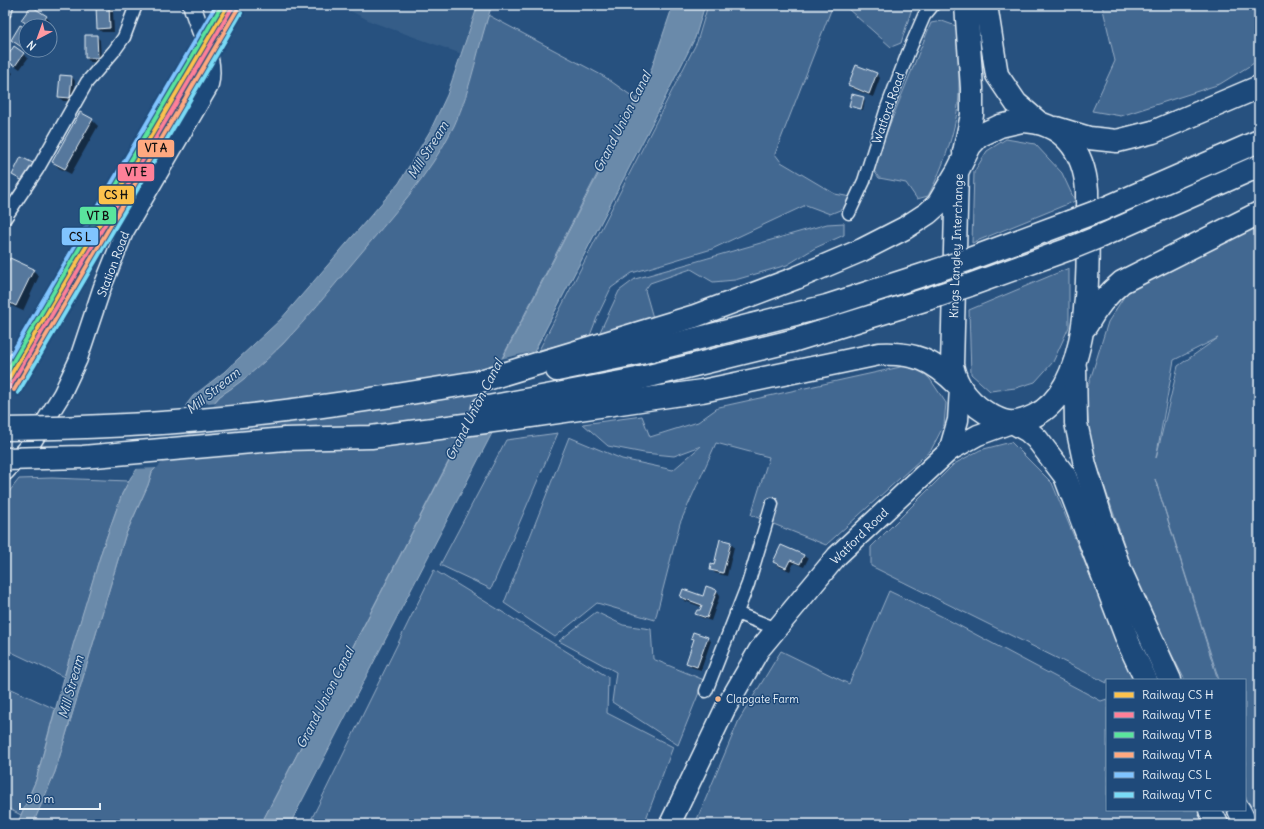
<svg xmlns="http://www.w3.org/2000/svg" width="1264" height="829" viewBox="0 0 1264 829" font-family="Delius,sans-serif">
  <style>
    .built { fill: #355d88 }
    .green { fill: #436891; stroke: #96acc4; fill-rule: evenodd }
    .water { fill: #6b8aaa; stroke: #9db3c9 }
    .pier { fill: #27517f }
    .shadow { fill: #0007 }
    .building { fill: #57789d; stroke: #e8f1f8 }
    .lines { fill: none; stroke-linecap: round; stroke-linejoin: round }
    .street-casing { stroke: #e8f1f8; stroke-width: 15 }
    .secondary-casing { stroke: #e8f1f8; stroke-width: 20 }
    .primary-casing { stroke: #e8f1f8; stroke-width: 23 }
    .highway-casing { stroke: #e8f1f8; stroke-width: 25 }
    .street { stroke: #1f4a7a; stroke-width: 12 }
    .secondary { stroke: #1f4a7a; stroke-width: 17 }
    .primary { stroke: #1f4a7a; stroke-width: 20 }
    .highway { stroke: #1f4a7a; stroke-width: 22 }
    .highway-bridge-casing { stroke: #e8f1f8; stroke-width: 25; stroke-linecap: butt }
    .highway-bridge { stroke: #1f4a7a; stroke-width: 22 }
    .rail-1-casing { stroke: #1f4a7a; stroke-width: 7 }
    .rail-2-casing { stroke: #1f4a7a; stroke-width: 7 }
    .rail-3-casing { stroke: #1f4a7a; stroke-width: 7 }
    .rail-4-casing { stroke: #1f4a7a; stroke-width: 7 }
    .rail-5-casing { stroke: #1f4a7a; stroke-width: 7 }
    .rail-6-casing { stroke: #1f4a7a; stroke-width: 7 }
    .rail-1 { stroke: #fcc24d; stroke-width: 4 }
    .rail-2 { stroke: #ff8098; stroke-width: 4 }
    .rail-3 { stroke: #5ae49d; stroke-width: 4 }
    .rail-4 { stroke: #ffa980; stroke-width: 4 }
    .rail-5 { stroke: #80c4ff; stroke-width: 4 }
    .rail-6 { stroke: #7adbf6; stroke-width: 4 }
    .bus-dot { fill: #f1b78d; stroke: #1f4a7a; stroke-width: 1.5 }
    .labels { text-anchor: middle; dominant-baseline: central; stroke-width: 3; stroke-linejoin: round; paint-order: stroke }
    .bus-label { font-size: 11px; fill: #e8f1f8; stroke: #1f4a7a; text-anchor: start }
    .street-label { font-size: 12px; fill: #e8f1f8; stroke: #1f4a7a }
    .water-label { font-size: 13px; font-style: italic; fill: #d5e2ec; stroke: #1f4a7a }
    .line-badge { stroke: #1f4a7a; stroke-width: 1.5 }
    .pale-badge-label { font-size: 11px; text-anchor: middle; font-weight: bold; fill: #111 }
  </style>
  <rect width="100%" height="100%" fill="#27517f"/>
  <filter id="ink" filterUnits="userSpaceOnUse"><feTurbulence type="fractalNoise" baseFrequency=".025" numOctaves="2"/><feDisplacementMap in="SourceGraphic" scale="8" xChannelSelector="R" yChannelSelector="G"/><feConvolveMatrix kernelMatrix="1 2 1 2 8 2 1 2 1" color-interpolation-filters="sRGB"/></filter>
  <g filter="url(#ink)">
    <polygon class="built" points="339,5 478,5 462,54 372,22"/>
    <g class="green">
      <polygon points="708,5 833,5 775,154 781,162 835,194 851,197 845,208 830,214 806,205 712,249 632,273 611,288 598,315 589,338 539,350 697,42"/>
      <polygon points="840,5 913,5 901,43 891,47 848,9"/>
      <polygon points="1102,5 1259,5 1259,60 1220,84 1121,116 1092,111 1115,61"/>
      <polygon points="488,15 605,77 636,99 261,824 50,824 35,818 55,772 125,536 148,485 152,472 220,396 233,387 283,344 407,197 461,108"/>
      <path d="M942 21 956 26C957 48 960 69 959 91 959 122 943 169 928 196L917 199 906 183 879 178 872 168 931 23Z"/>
      <polygon points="1006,139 1035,144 1062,173 1075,201 972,243 974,172 987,151"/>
      <polygon points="844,223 844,235 815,248 787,265 735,280 713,282 691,269 650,283 645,290 653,318 599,334 619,291 635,279 827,224"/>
      <path d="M1259 224V823L1245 796V680H1219L1155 479 1218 680H1185L1143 600 1090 444 1086 393 1108 322 1132 284 1182 264ZM1218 338 1178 366 1156 458 1174 360Z"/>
      <polygon points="1069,268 1069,327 1053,362 1035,382 1016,388 990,391 971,374 969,310"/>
      <polygon points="914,364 930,379 946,403 944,425 931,450 826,545 751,515 769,457 716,443 680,523 655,620 597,603 555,637 504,603 569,437 622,459 673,470 701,446 674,456 644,453 608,446 583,424 642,416 650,437 698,422 719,407"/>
      <polygon points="558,433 491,589 440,565 506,440"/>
      <polygon points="1011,442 1052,483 1133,680 1107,680 1107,683 871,566 871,547 954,464 980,450"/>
      <polygon points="52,478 129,481 122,494 102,550 64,677 5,649 5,564 7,560 5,559 5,497 19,479"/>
      <polygon points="434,570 608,677 607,713 673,747 644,824 309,824"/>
      <polygon points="889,591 941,616 1101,701 1107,699 1107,810 1200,810 1207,824 695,824 739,720 781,651 849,684"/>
      <polygon points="596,612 623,625 651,629 653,659 704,680 678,745 612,702 616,672 559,641"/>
      <polygon points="5,686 55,709 36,780 21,815 5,807"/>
    </g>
    <g class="water">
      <path d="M478 5H492C478 44 472 88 454 126 429 176 391 217 356 259 315 308 275 361 220 396L152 472 148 485 125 536 55 772 33 824H19L18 822 36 780 73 645 102 550 122 494 131 477 193 396 224 372 281 319 399 183 430 131 447 95Z"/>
      <polygon points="673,5 705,5 695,38 657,114 290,824 261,824 649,76"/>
    </g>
    <g class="pier">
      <polygon points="537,351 495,432 459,438 500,359"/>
      <polygon points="217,402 157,468 134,469 183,406"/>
    </g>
    <g class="shadow">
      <polygon points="109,6 113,10 114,32 102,32 98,29"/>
      <polygon points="46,17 50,21 46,26 30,26 23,20"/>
      <polygon points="26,29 26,50 32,50 31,53 16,44 12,40"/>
      <polygon points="86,36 96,36 100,40 101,62 90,62 86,58"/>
      <polygon points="15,47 28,58 20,69 6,59"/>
      <polygon points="857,66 877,74 880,78 873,97 853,89 849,85"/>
      <polygon points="5,67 13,73 5,84"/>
      <polygon points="72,77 75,81 74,101 63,101 59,97"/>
      <polygon points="853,95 865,100 863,110 850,105"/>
      <polygon points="92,120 98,126 71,174 59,168 53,162"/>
      <polygon points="5,180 10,184 10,205 5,205"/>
      <polygon points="33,270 39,276 23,311 5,303 5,271"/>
      <polygon points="730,543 734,547 727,576 715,573 711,569 715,566"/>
      <polygon points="781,546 804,556 808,559 804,567 794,563 790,571 778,566 774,562"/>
      <polygon points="717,591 720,595 711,621 700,617 696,614 701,611 702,607 685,601 681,597 704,597"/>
      <polygon points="692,638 707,638 711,641 701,670 691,667 687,663 695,641"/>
    </g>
    <g class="building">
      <polygon points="109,5 110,28 97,29 96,6"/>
      <polygon points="31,6 47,16 40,26 30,26 21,20"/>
      <polygon points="20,25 26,28 26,50 11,40"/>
      <polygon points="85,35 97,35 98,58 85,58"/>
      <polygon points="14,46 24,53 15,66 5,60"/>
      <polygon points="856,65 877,73 869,94 848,85"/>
      <polygon points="60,75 72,76 70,98 58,97"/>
      <polygon points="852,94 864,97 861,109 849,106"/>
      <polygon points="80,112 93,119 65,169 52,162"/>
      <polygon points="21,157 35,164 25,182 12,175"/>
      <rect x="5" y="179" width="2" height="23"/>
      <polygon points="10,258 34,269 16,306 5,300 5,268"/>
      <polygon points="720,539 731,542 723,573 710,570 711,564 714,565"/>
      <polygon points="781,545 804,555 800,564 790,560 786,568 773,562"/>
      <polygon points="706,586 717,590 707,618 695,614 697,610 700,610 702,605 680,597 683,589 703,596"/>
      <polygon points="693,632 708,637 697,667 686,663 694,639 691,638"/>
    </g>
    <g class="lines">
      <defs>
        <g id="street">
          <polyline points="5,12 7,5"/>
          <polyline points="849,213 864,181 887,108 908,53 924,16 933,5"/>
          <polyline points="5,218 37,170 87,82 114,51 124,37 136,5"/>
          <polyline points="736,613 777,629"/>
          <polyline points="706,691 748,584 772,504"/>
        </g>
        <path id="secondary" d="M5 472 33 441 62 394 78 360 102 288 124 233 209 87C217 59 199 32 192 5"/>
        <g id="primary">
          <polyline points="949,451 958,420 960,389"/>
          <polyline points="670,824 725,709 759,650 837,556 949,451 978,435 1011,423"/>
        </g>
        <g id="highway">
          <polyline points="986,5 997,75 1016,103 1037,121"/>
          <path d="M1022 121C1063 122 1084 151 1087 190 1087 248 1098 386 1034 416 1019 423 1009 425 994 417 972 406 957 390 952 365L957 172 970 146 979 136 1000 126Z"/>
          <polyline points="1056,128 1089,138 1117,141 1153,132 1259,87"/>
          <polyline points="964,152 972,115 972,88 966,5"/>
          <polyline points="1101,210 1259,141"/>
          <polyline points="1101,236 1259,166"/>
          <polyline points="967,260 1069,222"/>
          <polyline points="967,286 1069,249"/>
          <path d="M1086 326C1096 308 1106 295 1122 282L1259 213"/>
          <polyline points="1075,368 1076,423 1085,465 1101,517 1121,572 1170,680"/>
          <polyline points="557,370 640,353 827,306 938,270"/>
          <polyline points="477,382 695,316 796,278 862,250 905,228 928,213 938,204 955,175"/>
          <polyline points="483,408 637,379 792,341 937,296"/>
          <polyline points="1014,423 1028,431 1037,439 1065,476 1129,644 1146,680"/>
          <path d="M285 439 371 437 517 418 702 391 879 354C914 352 933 360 958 385"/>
          <polyline points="1210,810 1217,824"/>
          <polyline points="1239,810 1246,824"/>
        </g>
      </defs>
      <use href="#street" class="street-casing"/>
      <use href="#secondary" class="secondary-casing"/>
      <use href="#primary" class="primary-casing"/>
      <use href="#highway" class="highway-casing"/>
      <use href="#street" class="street"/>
      <use href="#secondary" class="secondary"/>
      <use href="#primary" class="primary"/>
      <use href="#highway" class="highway"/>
      <defs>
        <g id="highway-bridge">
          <polyline points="1069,222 1101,210"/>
          <polyline points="1069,249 1101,236"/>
          <polyline points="938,270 967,260"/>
          <polyline points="937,296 967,286"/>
          <path d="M5 429C77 428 150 425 222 418 308 410 392 396 477 382"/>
          <polyline points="5,459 83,457 285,439"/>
        </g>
      </defs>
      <use href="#highway-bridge" class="highway-bridge-casing"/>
      <use href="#highway-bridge" class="highway-bridge"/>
      <defs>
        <polyline id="rail-1" points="5,385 228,5"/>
        <polyline id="rail-2" points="9,388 232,8"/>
        <polyline id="rail-3" points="5,375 222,5"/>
        <polyline id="rail-4" points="14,390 237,10"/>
        <polyline id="rail-5" points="5,365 216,5"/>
        <polyline id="rail-6" points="18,393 241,13"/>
      </defs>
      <use href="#rail-1" class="rail-1-casing"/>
      <use href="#rail-2" class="rail-2-casing"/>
      <use href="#rail-3" class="rail-3-casing"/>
      <use href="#rail-4" class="rail-4-casing"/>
      <use href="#rail-5" class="rail-5-casing"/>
      <use href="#rail-6" class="rail-6-casing"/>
      <use href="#rail-1" class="rail-1"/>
      <use href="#rail-2" class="rail-2"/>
      <use href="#rail-3" class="rail-3"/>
      <use href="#rail-4" class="rail-4"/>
      <use href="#rail-5" class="rail-5"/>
      <use href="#rail-6" class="rail-6"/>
    </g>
  </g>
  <circle class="bus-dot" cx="718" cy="699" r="3.5"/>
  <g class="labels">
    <g class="bus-label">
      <text x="726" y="699">Clapgate Farm</text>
    </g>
    <g class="street-label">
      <text transform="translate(888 108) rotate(-71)">Watford Road</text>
      <text transform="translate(956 246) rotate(-88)">Kings Langley Interchange</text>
      <text transform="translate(113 264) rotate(-69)">Station Road</text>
      <text transform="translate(859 536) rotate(-44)">Watford Road</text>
    </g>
    <g class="water-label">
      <text transform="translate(622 122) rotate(-63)">Grand Union Canal</text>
      <text transform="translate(428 150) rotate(-58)">Mill Stream</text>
      <text transform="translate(213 391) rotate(-39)">Mill Stream</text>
      <text transform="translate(474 410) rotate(-63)">Grand Union Canal</text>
      <text transform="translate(71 687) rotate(-75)">Mill Stream</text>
      <text transform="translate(325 698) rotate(-63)">Grand Union Canal</text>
    </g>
  </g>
  <g class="line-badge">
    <rect x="137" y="139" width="38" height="19" rx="4" fill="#ffa980"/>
    <rect x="117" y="163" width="38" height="19" rx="4" fill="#ff8098"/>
    <rect x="98" y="185" width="37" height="20" rx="4" fill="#fcc24d"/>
    <rect x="79" y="206" width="38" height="19" rx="4" fill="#5ae49d"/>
    <rect x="61" y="227" width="38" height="19" rx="4" fill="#80c4ff"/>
  </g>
  <g class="pale-badge-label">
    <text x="156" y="152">VT A</text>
    <text x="136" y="176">VT E</text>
    <text x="116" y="199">CS H</text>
    <text x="98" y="220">VT B</text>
    <text x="80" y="241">CS L</text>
  </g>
  <rect width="1264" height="829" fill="none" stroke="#1f4a7a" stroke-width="20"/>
  <rect x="10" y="10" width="1244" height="809" fill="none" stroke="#e8f1f8" stroke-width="1.5" filter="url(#ink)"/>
  <rect x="1106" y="679" width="140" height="132" fill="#1f4a7a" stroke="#6f8dac"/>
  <rect x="1114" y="692" width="20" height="6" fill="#fcc24d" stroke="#6f8dac"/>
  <text x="1142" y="699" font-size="12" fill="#e8f1f8">Railway CS H</text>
  <rect x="1114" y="712" width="20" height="6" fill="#ff8098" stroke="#6f8dac"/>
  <text x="1142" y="719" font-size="12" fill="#e8f1f8">Railway VT E</text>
  <rect x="1114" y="732" width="20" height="6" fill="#5ae49d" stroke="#6f8dac"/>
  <text x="1142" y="739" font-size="12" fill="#e8f1f8">Railway VT B</text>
  <rect x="1114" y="752" width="20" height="6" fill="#ffa980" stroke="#6f8dac"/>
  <text x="1142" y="759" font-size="12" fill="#e8f1f8">Railway VT A</text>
  <rect x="1114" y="772" width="20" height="6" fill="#80c4ff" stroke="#6f8dac"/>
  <text x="1142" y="779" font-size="12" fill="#e8f1f8">Railway CS L</text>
  <rect x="1114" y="792" width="20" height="6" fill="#7adbf6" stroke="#6f8dac"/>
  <text x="1142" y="799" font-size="12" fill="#e8f1f8">Railway VT C</text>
  <g transform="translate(38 38) rotate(221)"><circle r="19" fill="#1f4a7a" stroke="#6f8dac"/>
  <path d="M0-3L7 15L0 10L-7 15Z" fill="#ff9aa2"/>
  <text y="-6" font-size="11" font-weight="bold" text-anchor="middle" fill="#e8f1f8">N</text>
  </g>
  <path d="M20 803v6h80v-6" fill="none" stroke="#e8f1f8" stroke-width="2"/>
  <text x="26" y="803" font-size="12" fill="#e8f1f8" stroke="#1f4a7a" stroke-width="3" paint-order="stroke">50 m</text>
</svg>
